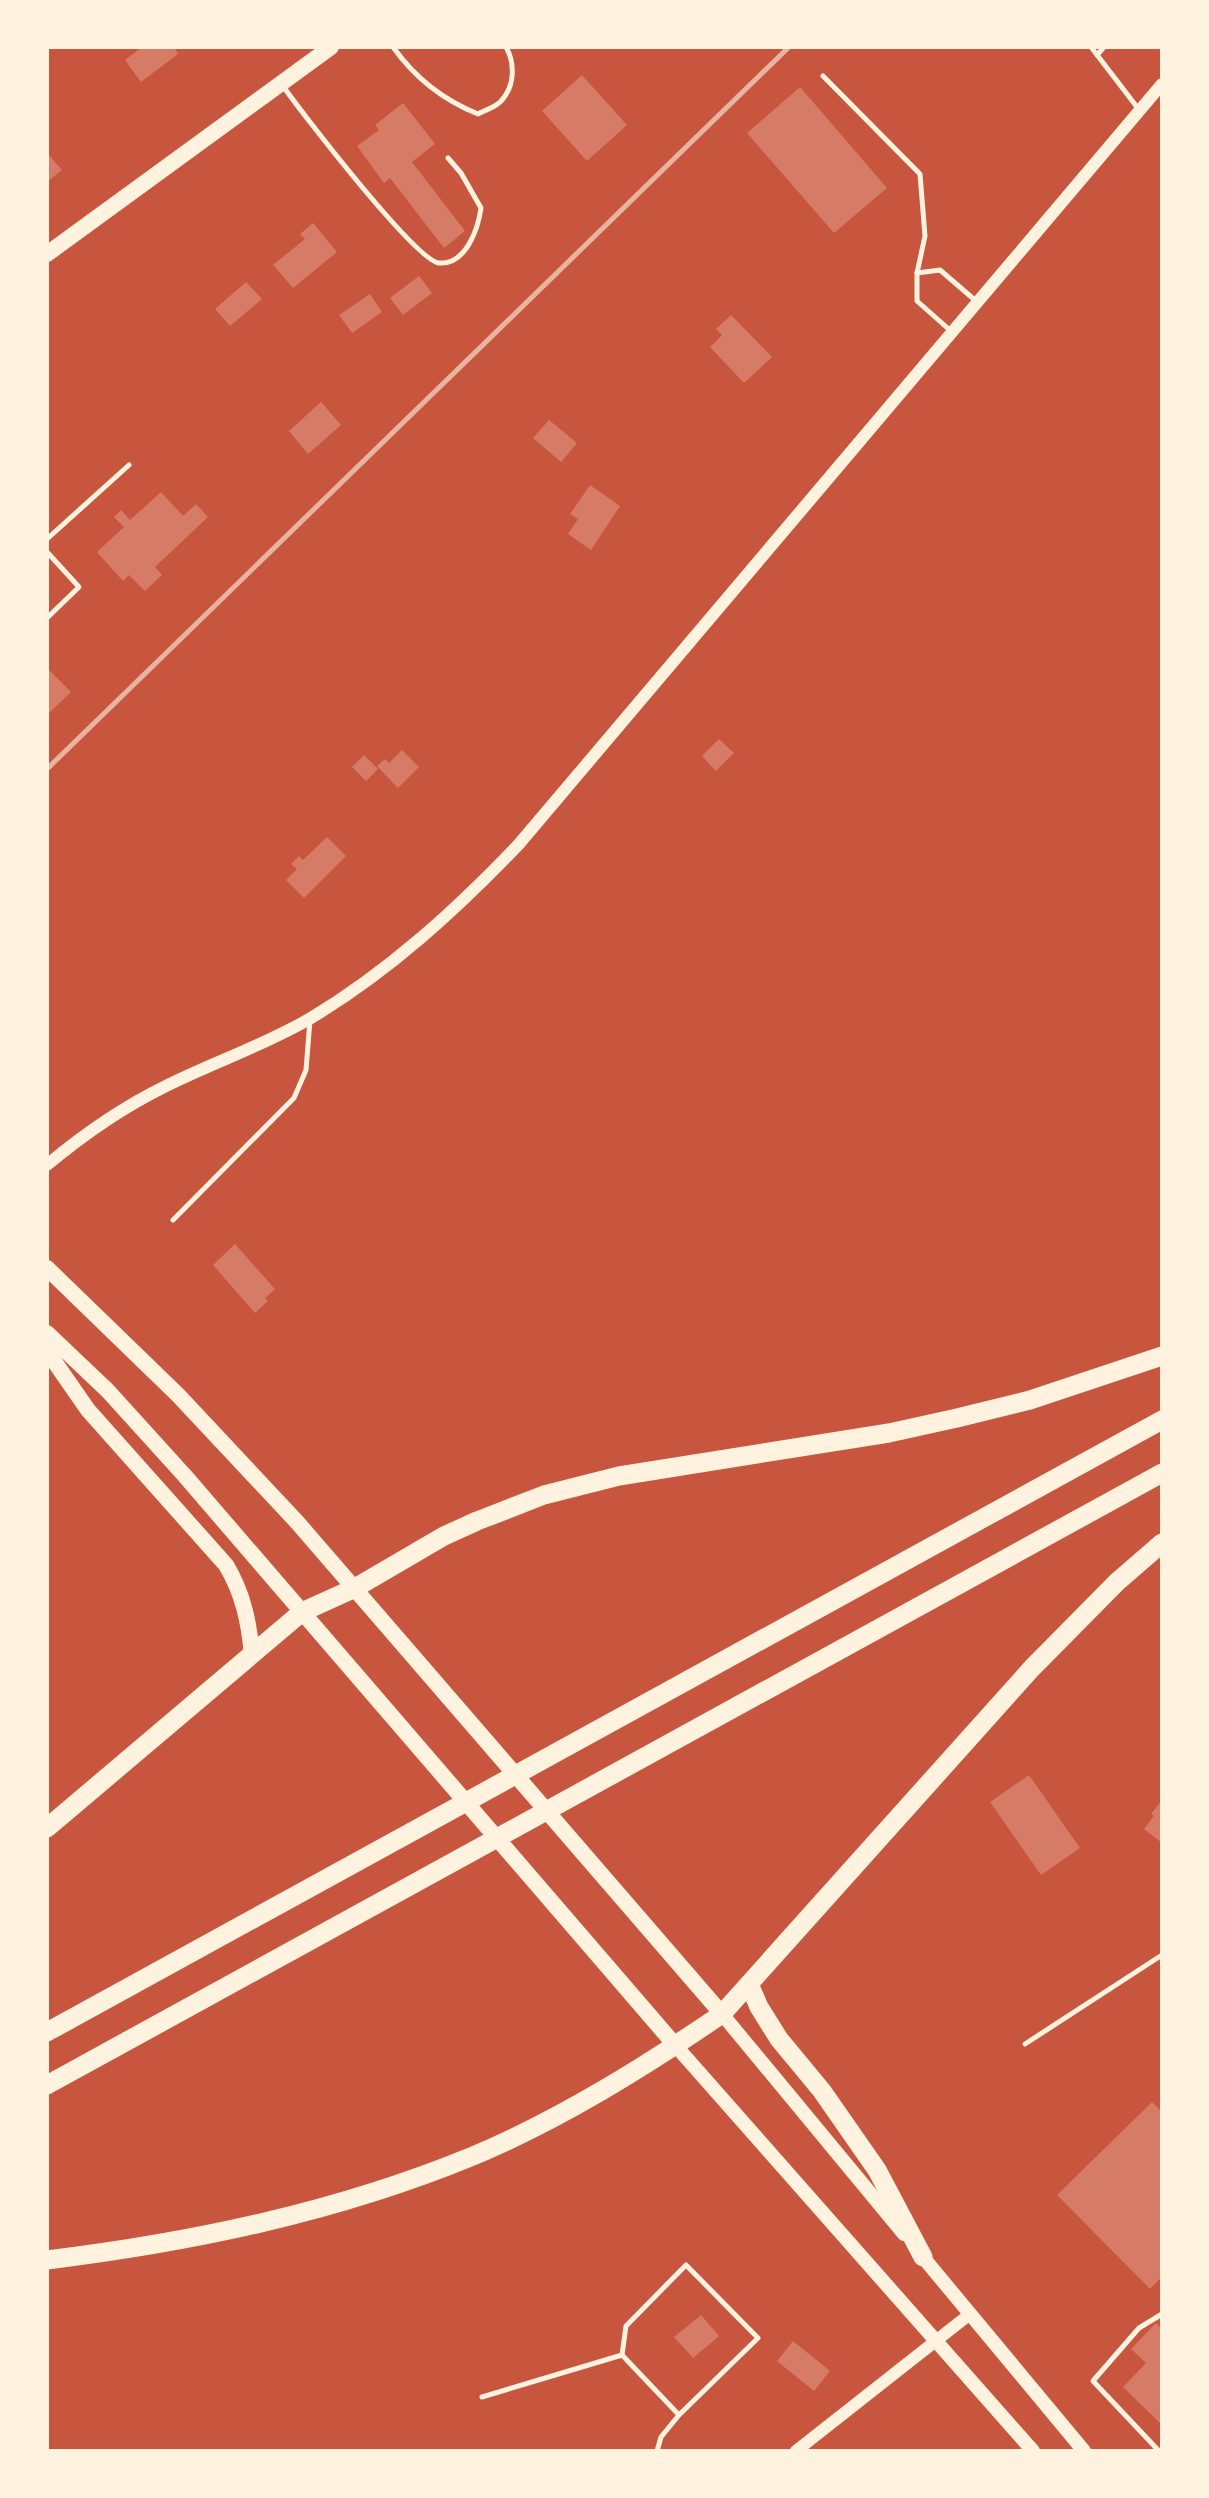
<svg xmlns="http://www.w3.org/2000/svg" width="1209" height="2498" viewBox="0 0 1209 2498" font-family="Manrope,sans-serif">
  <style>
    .building { fill: #d67c66 }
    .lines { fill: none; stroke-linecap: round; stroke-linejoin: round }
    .service { stroke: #fff3e0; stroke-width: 5 }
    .tertiary { stroke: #fff3e0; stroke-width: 12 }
    .secondary { stroke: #fff3e0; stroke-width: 14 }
    .primary { stroke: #fff3e0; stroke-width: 16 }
    .motorway { stroke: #fff3e0; stroke-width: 19 }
    .rail { stroke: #e9b49f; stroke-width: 5 }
  </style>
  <rect width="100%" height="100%" fill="#c8553d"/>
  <g class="building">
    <polygon points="142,47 174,47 178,54 141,82 125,60"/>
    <polygon points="582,75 627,125 587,161 542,111"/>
    <polygon points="800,87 887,188 834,233 747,133"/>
    <polygon points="403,103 435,144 412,162 465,231 444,248 390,178 384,183 357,146 379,130 375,125"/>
    <polygon points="47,153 62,170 47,182"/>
    <polygon points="313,223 337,252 293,288 273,265 305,239 300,234"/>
    <polygon points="419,276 432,293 403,315 390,298"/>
    <polygon points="246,282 262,299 230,326 215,309"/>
    <polygon points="370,294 382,312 352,333 339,315"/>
    <polygon points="731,315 772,357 744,383 710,347 722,335 716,329"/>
    <polygon points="321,402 341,425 308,454 289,431"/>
    <polygon points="549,420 577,443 561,462 533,438"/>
    <polygon points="590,485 620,506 591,550 568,534 578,519 570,514"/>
    <polygon points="161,492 183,516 196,504 208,517 155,567 162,575 145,591 129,575 123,581 97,552 124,527 114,517 121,510 130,520"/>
    <polygon points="47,668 71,692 47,715"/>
    <polygon points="719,739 734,753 716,771 702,756"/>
    <polygon points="402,750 419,767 398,788 377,766 385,759 389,763"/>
    <polygon points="364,755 378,769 366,781 352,767"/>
    <polygon points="327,837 346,856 304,898 286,880 297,869 291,864 299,856 303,860"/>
    <polygon points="235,1244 275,1289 265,1298 268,1301 255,1313 213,1265"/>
    <polygon points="1029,1775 1080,1848 1041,1875 990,1802"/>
    <polygon points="1162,1800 1162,1843 1144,1829 1154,1816 1151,1814"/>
    <polygon points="1152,2102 1162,2112 1162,2277 1150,2289 1057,2195"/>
    <polygon points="701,2315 719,2336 693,2358 674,2337"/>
    <polygon points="1156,2323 1162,2329 1162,2425 1123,2387 1146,2363 1131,2349"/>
    <polygon points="793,2341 830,2371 814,2391 777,2361"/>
  </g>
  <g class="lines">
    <g class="service">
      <path d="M393 47C415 78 443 100 478 114 485 110 497 107 502 100 515 85 515 63 506 47"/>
      <polyline points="1091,47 1140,111"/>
      <polyline points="1097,55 1104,47"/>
      <polyline points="823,76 920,174 925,236 917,273 917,301 952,332"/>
      <path d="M283 86C301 112 416 261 439 263 466 265 478 229 481 208L461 173 448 158"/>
      <polyline points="917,273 940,270 976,301"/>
      <polyline points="47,539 129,465"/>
      <polyline points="47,552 79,587 47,618"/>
      <polyline points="173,1220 294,1098 306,1070 310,1020"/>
      <polyline points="1025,2044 1162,1955"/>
      <polyline points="482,2397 622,2355"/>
      <polyline points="657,2451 661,2437 679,2415 758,2338 686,2265 626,2326 622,2355 679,2415"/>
      <polyline points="1159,2451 1093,2381 1139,2328 1162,2314"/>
    </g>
    <g class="tertiary">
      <path d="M47 1165C84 1134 123 1107 166 1086 214 1062 265 1045 311 1018 389 971 456 910 519 844L1162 84"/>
      <polyline points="796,2451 970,2314"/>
    </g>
    <g class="secondary">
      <polyline points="722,2014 904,2234"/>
      <polyline points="675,2045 1033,2451"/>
      <polyline points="917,2250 1084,2451"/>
    </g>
    <g class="primary">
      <polyline points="47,254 331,47"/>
      <polyline points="47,1268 178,1395 297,1522 722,2014"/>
      <polyline points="47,1333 108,1391 185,1476 675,2045"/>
      <path d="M47 1351 88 1410 226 1565C243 1593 249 1622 252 1655"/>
    </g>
    <g class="motorway">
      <polyline points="47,1828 302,1612 355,1588 444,1536 477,1521 544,1495 619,1476 889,1433 957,1418 1030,1400 1162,1356"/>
      <polyline points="749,1984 759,2007 779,2039 822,2091 877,2170 923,2257"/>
      <polyline points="47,2032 1162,1420"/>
      <polyline points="47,2085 1162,1473"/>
      <path d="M47 2260C193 2242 337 2212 473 2156 561 2119 644 2067 722 2014L1032 1668 1117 1582 1162 1543"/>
    </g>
    <polyline class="rail" points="47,769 789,47"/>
  </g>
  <rect width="1209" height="2498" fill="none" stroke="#fff3e0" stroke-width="98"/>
</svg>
